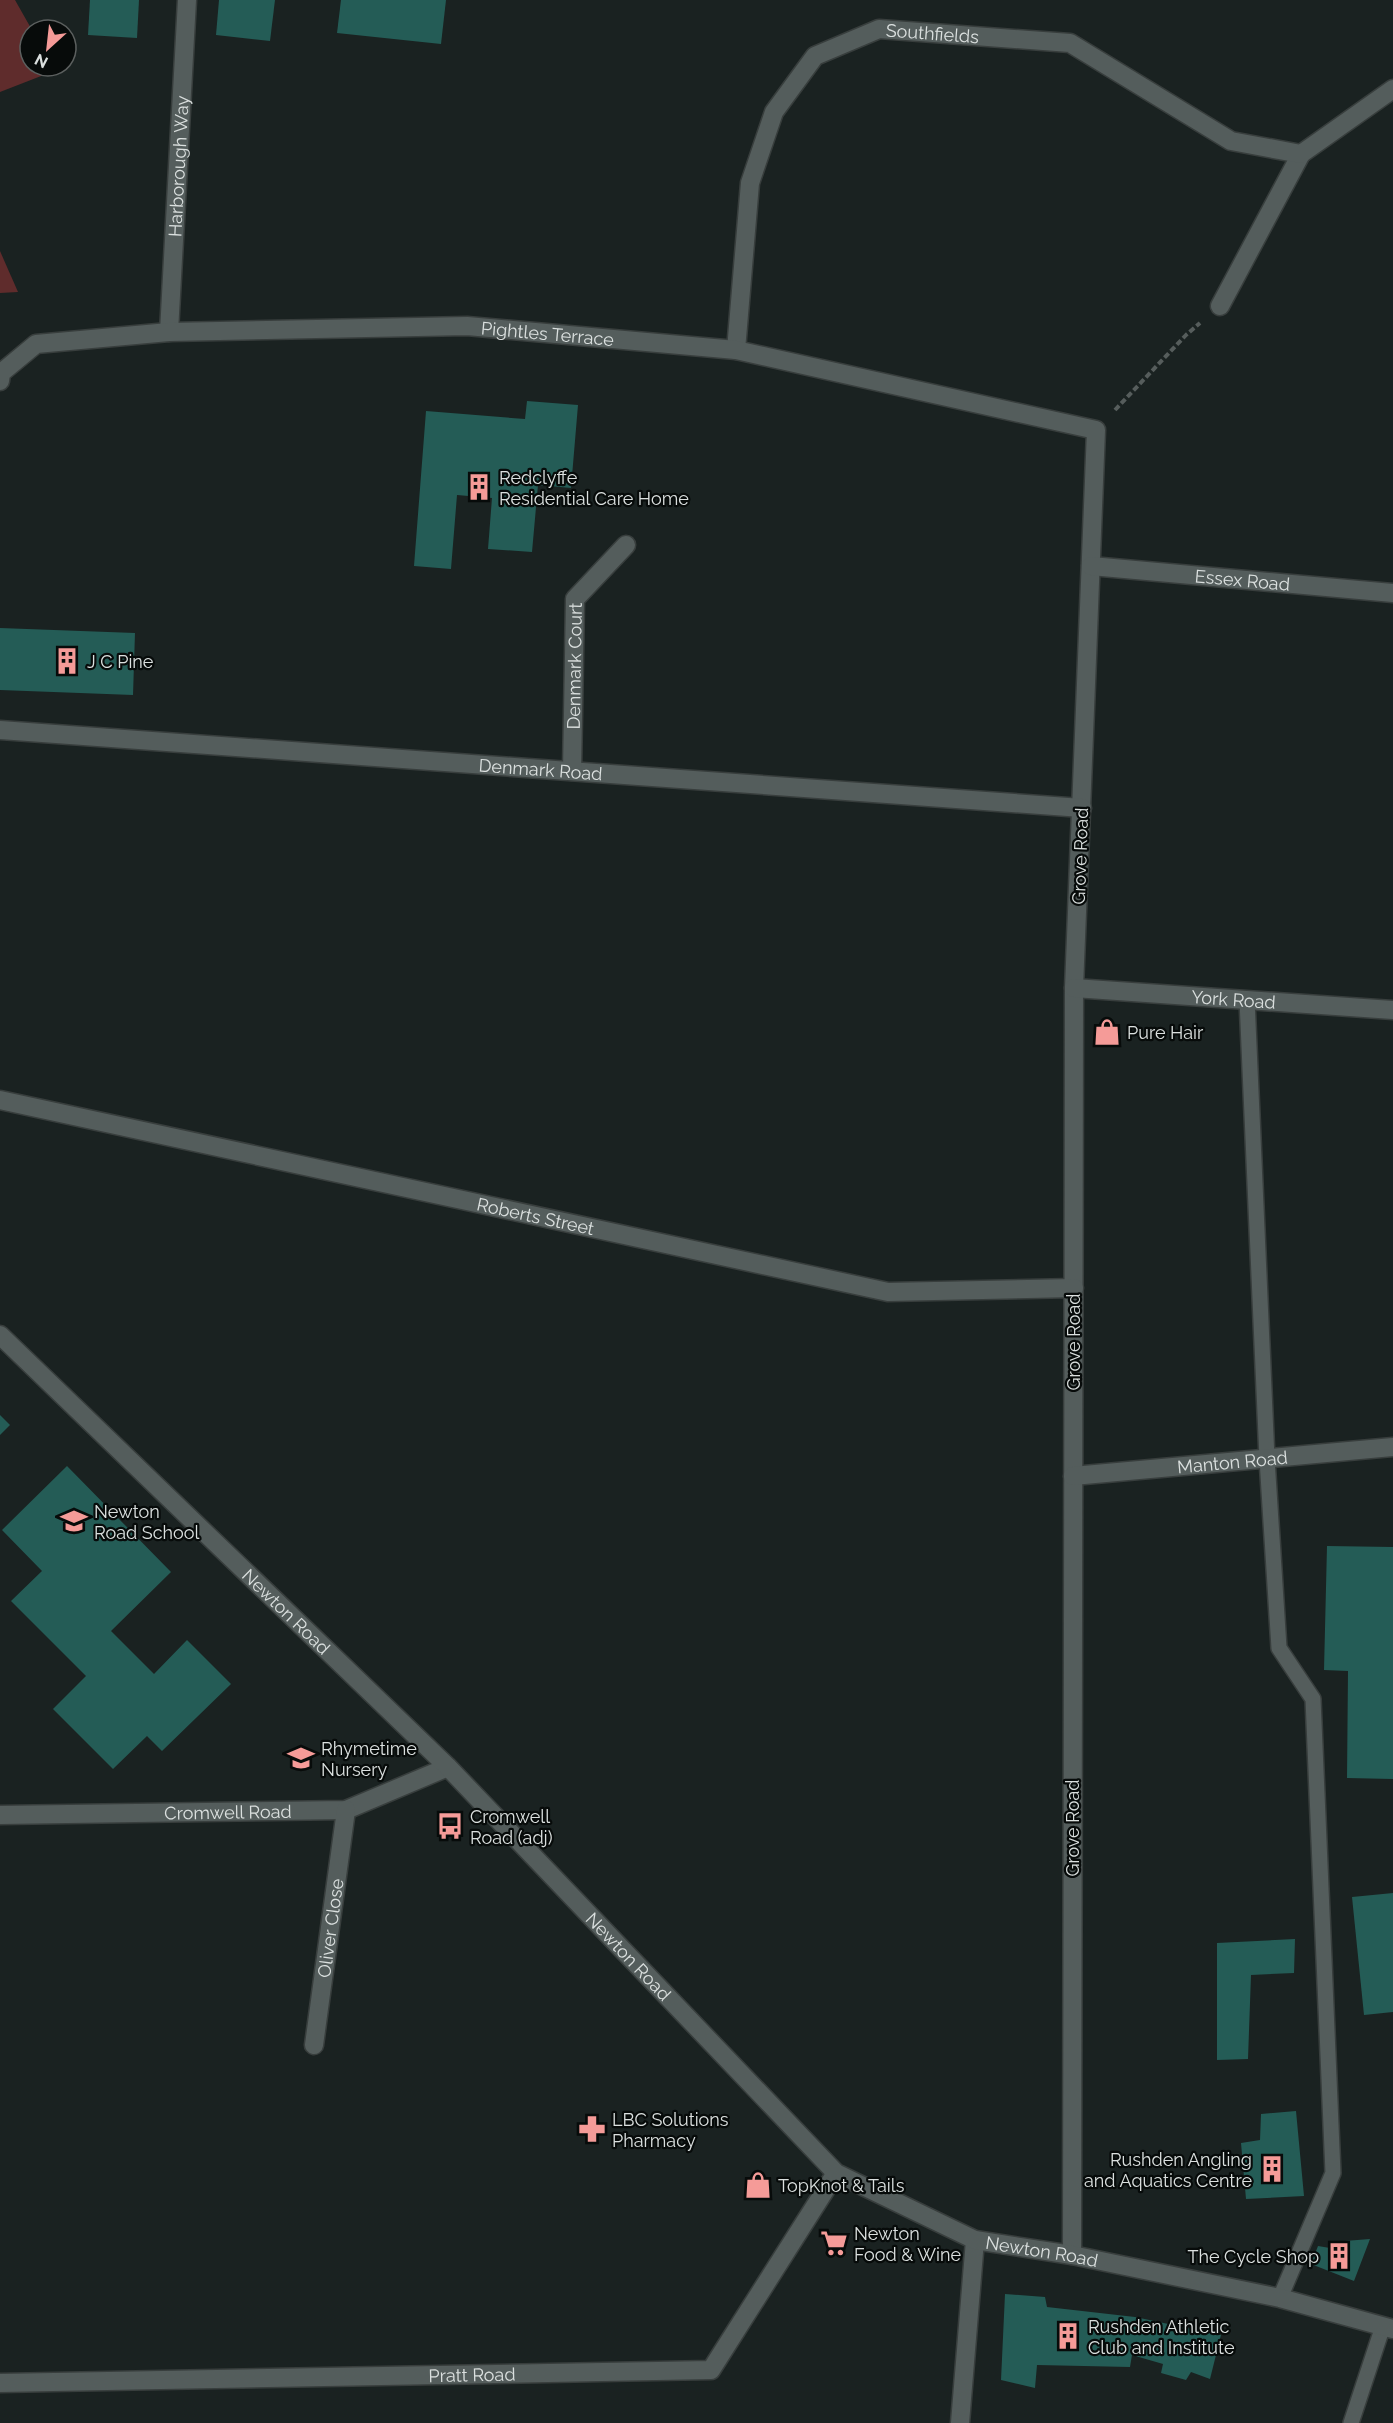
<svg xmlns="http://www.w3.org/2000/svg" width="1393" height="2423" viewBox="0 0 1393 2423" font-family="Raleway,sans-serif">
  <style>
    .green { fill: #5f2c2c }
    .building { fill: #245c56 }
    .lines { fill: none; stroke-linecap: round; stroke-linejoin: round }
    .lane-casing { stroke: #383e3d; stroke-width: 18 }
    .street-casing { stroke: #383e3d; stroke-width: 21 }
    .secondary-casing { stroke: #383e3d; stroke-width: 21 }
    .path { stroke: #565d5c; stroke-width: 4; stroke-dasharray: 6 3; stroke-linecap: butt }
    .lane { stroke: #545d5c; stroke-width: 15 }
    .street { stroke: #545d5c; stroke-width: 18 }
    .secondary { stroke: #545d5c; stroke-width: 18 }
    .labels { text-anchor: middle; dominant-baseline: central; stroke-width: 4.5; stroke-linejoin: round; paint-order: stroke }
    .street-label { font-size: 18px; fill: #dbe0df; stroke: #070b0a }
    .poi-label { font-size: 18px; fill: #dbe0df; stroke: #070b0a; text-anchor: start }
  </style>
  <rect width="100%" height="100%" fill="#1a2221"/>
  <g class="green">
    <polygon points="0,0 15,0 32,30 30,66 51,66 54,71 0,92"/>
    <polygon points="0,251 18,292 0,293"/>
  </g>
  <g class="building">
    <polygon points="90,0 139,0 137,38 88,35"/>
    <polygon points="219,0 275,0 270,41 216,35"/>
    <polygon points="341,0 446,0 441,44 337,33"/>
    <polygon points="527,401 578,405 571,488 538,485 532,552 488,549 492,498 457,495 451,569 414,566 426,411 525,419"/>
    <polygon points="0,628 135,633 133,695 0,690"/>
    <polygon points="0,1415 10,1425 0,1435"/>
    <polygon points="67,1466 171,1572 111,1631 154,1674 187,1640 231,1684 162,1751 147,1736 113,1769 53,1709 86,1676 11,1601 42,1571 2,1530"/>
    <polygon points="1327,1546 1393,1547 1393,1779 1347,1778 1348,1671 1324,1670"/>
    <polygon points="1393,1893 1393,2012 1364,2015 1352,1897"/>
    <polygon points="1295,1939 1294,1973 1251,1975 1248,2059 1217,2060 1217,1943"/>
    <polygon points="1296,2111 1304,2196 1246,2199 1241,2143 1260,2140 1261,2114"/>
    <polygon points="1370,2239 1354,2281 1311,2264 1318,2246 1330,2248 1332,2242"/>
    <polygon points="1005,2294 1045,2297 1047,2307 1135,2317 1221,2335 1210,2379 1191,2372 1186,2380 1161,2373 1163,2364 1132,2355 1130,2367 1037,2365 1035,2388 1001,2380"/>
  </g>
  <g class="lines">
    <defs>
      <g id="lane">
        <polyline points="1247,1000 1267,1459 1279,1648 1313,1699 1333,2173 1280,2298"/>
        <polyline points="1351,2423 1383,2326"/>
      </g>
      <g id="street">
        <polyline points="1220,306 1301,154"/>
        <path id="s1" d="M169 332 187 0"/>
        <path id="s2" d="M736 350 750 183 774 112 815 56 879 29 1070 43 1231 141 1301 154 1393 89"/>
        <path id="s3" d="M0 381 1 373 36 344 169 332 467 326 736 350 1096 430 1074 988 1072 2255"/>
        <path id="s4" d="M1091 566 1393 593"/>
        <path id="s5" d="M0 730 1082 808"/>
        <path id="s6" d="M572 771 575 599 626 545"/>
        <path id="s7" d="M1074 988 1393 1010"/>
        <path id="s8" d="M0 1100 888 1292 1074 1288"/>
        <path id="s9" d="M1073 1476 1393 1447"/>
        <path id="s10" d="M0 1815 346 1810 448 1767"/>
        <path id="s11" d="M314 2045 346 1810"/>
        <path id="s12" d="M0 2383 711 2370 836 2173"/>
        <polyline points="960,2423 975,2240"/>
      </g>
      <g id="secondary">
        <path id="s13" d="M0 1335 448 1767 836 2173 975 2240 1072 2255 1280 2298 1393 2329"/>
      </g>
    </defs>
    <use href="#lane" class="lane-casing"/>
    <use href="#street" class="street-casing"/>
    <use href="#secondary" class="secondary-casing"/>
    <polyline class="path" points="1115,410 1186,335 1200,323"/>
    <use href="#lane" class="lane"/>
    <use href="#street" class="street"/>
    <use href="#secondary" class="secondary"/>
  </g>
  <defs>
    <symbol id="building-bare" viewBox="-9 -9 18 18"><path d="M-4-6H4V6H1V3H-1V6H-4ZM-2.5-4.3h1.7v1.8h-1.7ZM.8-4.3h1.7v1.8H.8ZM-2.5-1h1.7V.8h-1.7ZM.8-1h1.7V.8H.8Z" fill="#f59b98" stroke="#070b0a" stroke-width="2.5" paint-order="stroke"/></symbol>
    <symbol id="shop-bare" viewBox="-9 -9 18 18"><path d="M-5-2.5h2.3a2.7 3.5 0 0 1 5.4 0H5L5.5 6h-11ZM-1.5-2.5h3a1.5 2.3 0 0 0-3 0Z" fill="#f59b98" stroke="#070b0a" stroke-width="2.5" paint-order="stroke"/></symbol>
    <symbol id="school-bare" viewBox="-9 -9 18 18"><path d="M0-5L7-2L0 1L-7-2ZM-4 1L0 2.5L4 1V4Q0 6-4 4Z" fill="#f59b98" stroke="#070b0a" stroke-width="2.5" paint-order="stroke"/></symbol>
    <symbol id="bus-bare" viewBox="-9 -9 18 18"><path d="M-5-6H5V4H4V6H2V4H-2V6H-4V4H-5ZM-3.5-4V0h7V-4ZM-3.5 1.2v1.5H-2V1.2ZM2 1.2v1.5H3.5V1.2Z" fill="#f59b98" stroke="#070b0a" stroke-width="2.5" paint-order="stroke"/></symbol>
    <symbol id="pharmacy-bare" viewBox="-9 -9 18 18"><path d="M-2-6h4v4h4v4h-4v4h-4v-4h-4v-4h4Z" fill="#f59b98" stroke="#070b0a" stroke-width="2.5" paint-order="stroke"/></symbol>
    <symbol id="supermarket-bare" viewBox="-9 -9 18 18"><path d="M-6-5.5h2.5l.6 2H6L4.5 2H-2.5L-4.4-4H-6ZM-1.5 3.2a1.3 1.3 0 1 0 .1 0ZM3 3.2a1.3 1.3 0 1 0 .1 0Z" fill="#f59b98" stroke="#070b0a" stroke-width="2.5" paint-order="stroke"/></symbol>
  </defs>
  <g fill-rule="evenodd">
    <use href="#building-bare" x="460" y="468" width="38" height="38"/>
    <use href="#building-bare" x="48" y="642" width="38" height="38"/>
    <use href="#shop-bare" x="1088" y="1013" width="38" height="38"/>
    <use href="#school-bare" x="55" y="1502" width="38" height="38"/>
    <use href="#school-bare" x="282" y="1739" width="38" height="38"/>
    <use href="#bus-bare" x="431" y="1807" width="38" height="38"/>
    <use href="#pharmacy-bare" x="573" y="2110" width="38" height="38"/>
    <use href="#building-bare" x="1253" y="2150" width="38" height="38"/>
    <use href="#shop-bare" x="739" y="2166" width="38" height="38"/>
    <use href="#supermarket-bare" x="815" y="2224" width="38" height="38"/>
    <use href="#building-bare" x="1320" y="2237" width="38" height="38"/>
    <use href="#building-bare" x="1049" y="2317" width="38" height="38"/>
  </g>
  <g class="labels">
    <g class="street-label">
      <text stroke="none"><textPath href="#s2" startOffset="435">Southfields</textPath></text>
      <text stroke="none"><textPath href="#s1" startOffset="166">Harborough Way</textPath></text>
      <text stroke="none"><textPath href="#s3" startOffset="566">Pightles Terrace</textPath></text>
      <text stroke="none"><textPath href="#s4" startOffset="152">Essex Road</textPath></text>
      <text stroke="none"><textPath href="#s6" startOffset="105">Denmark Court</textPath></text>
      <text stroke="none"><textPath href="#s5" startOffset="542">Denmark Road</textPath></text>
      <text transform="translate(1080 856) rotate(-88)">Grove Road</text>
      <text stroke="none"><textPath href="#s7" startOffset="160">York Road</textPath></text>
      <text stroke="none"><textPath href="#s8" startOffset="548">Roberts Street</textPath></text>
      <text transform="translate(1073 1342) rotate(-90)">Grove Road</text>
      <text stroke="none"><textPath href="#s9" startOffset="160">Manton Road</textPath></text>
      <text stroke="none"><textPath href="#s13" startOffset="398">Newton Road</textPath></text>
      <text stroke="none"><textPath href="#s10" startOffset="228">Cromwell Road</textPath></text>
      <text transform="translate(1072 1828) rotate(-90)">Grove Road</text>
      <text stroke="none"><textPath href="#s11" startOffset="118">Oliver Close</textPath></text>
      <text stroke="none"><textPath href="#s13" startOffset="884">Newton Road</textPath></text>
      <text stroke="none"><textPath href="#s13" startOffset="1406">Newton Road</textPath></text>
      <text stroke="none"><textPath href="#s12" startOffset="472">Pratt Road</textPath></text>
    </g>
    <g class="poi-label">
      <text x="499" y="477">Redclyffe<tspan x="499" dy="21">Residential Care Home</tspan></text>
      <text x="87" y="661">J C Pine</text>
      <text x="1127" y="1032">Pure Hair</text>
      <text x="94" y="1511">Newton<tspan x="94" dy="21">Road School</tspan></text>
      <text x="321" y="1748">Rhymetime<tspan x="321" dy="21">Nursery</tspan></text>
      <text x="470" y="1816">Cromwell<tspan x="470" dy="21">Road (adj)</tspan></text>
      <text x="612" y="2119">LBC Solutions<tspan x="612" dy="21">Pharmacy</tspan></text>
      <text x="1252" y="2159" text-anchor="end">Rushden Angling<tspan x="1252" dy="21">and Aquatics Centre</tspan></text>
      <text x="778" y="2185">TopKnot &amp; Tails</text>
      <text x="854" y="2233">Newton<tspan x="854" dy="21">Food &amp; Wine</tspan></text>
      <text x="1319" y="2256" text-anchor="end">The Cycle Shop</text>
      <text x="1088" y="2326">Rushden Athletic<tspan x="1088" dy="21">Club and Institute</tspan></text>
    </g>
  </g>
  <g transform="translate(48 48) rotate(207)"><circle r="28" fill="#070b0a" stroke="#5c605f" stroke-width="1.5"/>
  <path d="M0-4.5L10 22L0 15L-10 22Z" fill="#f59b98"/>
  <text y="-9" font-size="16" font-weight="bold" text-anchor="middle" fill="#dbe0df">N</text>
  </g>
</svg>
